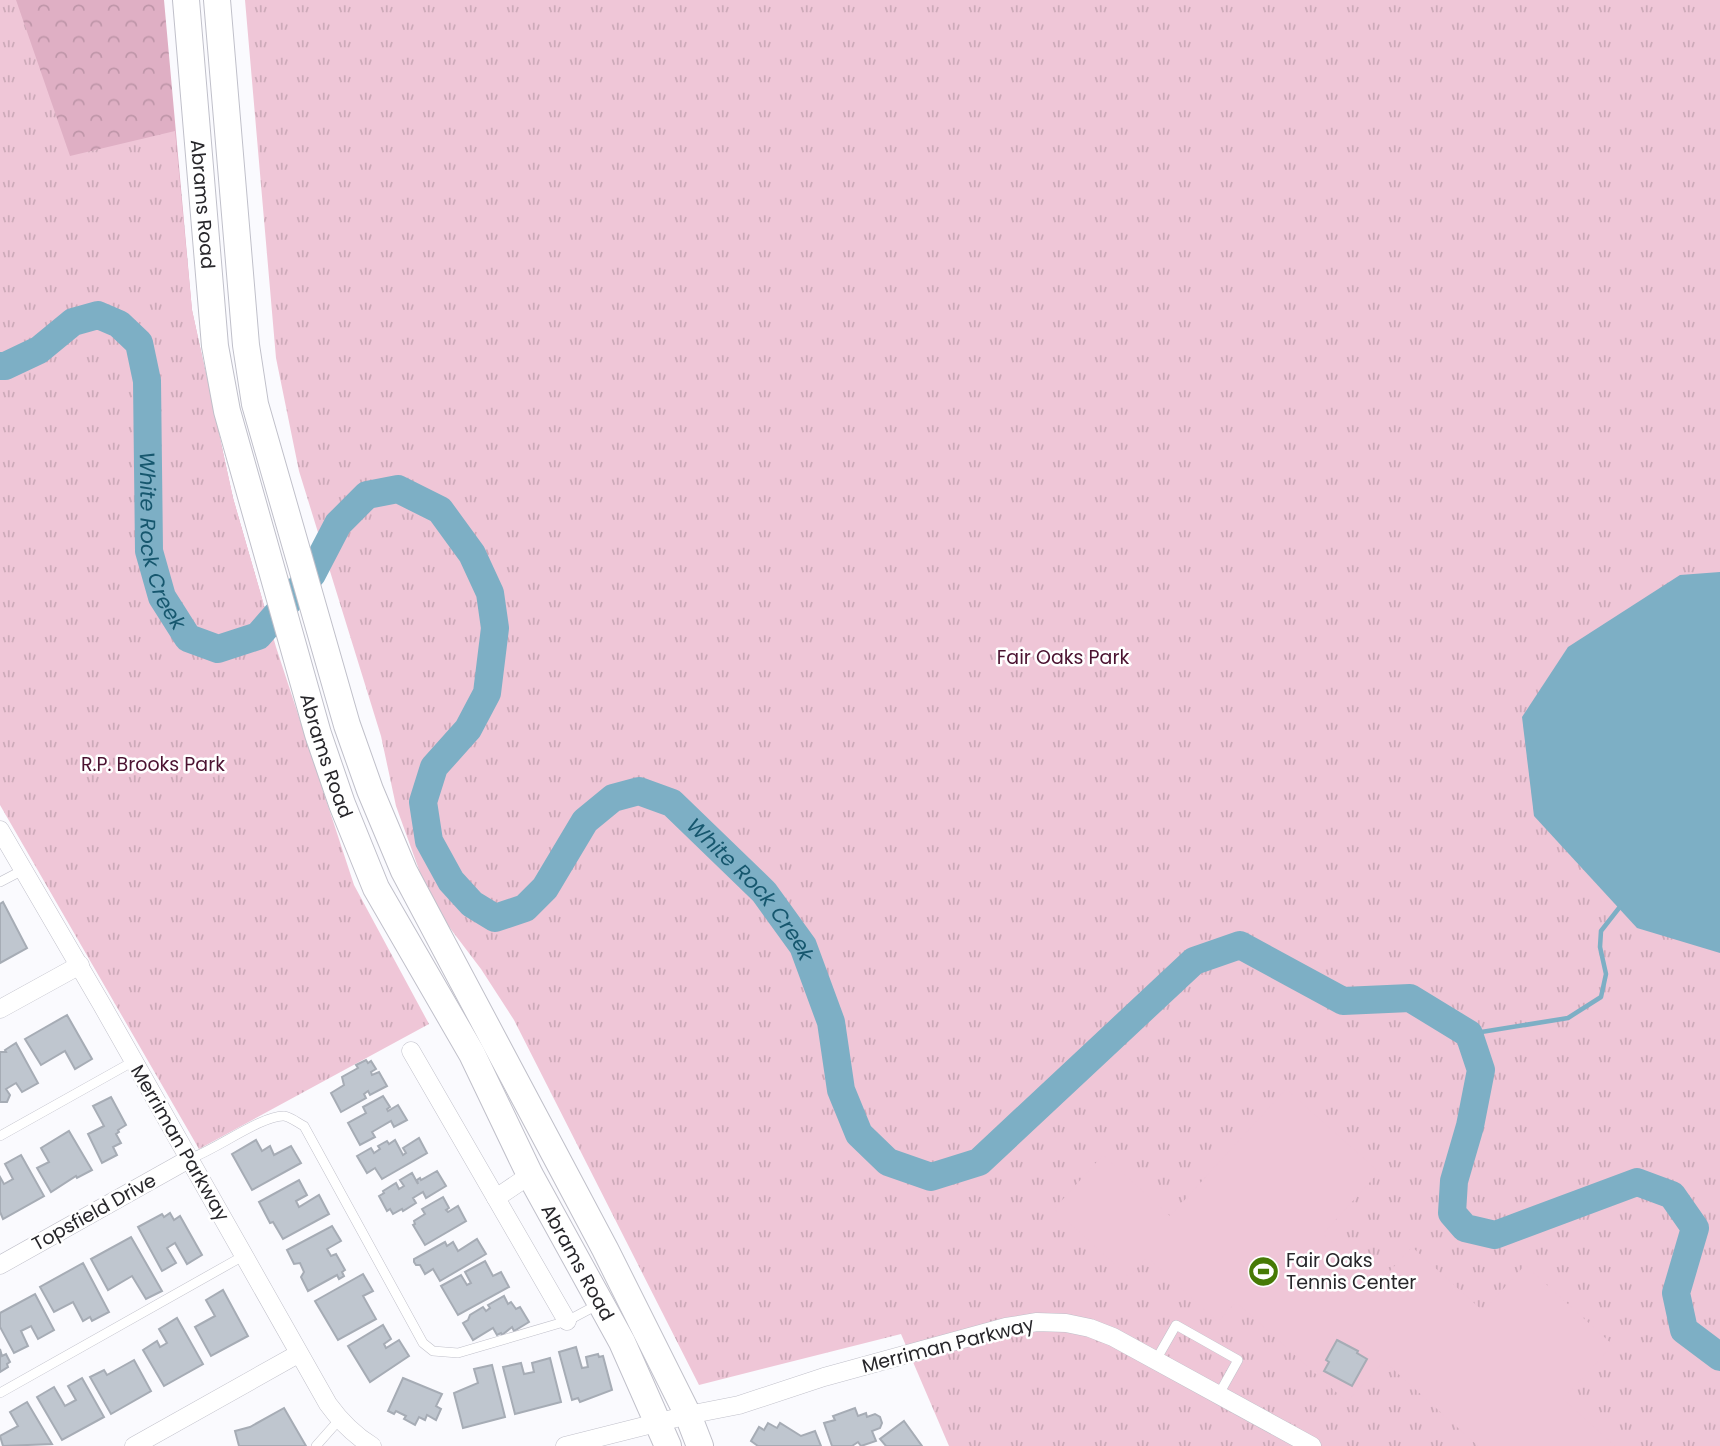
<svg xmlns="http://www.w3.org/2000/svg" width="1720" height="1446" viewBox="0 0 1720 1446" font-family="Poppins,sans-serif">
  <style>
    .forest { fill: url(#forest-crowns) }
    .park { fill: url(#park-tufts) }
    .garden { fill: #efc6d7 }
    .water { fill: #7dafc5 }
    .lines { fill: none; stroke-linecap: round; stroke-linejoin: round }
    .stream { stroke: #7dafc5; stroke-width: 4.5 }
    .river { stroke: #7dafc5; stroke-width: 28 }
    .building { fill: #bfc6cf; stroke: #a6acb5; stroke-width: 2 }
    .lane-casing { stroke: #c0c0ca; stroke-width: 10 }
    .street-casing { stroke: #c0c0ca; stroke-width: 19 }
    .secondary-casing { stroke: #c0c0ca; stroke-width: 28 }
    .lane { stroke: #fff; stroke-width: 9 }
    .street { stroke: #fff; stroke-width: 18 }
    .secondary { stroke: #fff; stroke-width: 26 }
    .labels { text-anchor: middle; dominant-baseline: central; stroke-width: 5; stroke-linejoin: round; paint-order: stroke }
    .street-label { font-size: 19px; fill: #27262a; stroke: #fff }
    .park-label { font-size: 19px; fill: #4b1331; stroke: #fff }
    .poi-label { font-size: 19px; fill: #27262a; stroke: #fff; text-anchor: start }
    .water-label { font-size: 21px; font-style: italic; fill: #16576e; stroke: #fff }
  </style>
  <defs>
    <pattern id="forest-crowns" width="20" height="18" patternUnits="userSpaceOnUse" patternTransform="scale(1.75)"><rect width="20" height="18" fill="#dfafc4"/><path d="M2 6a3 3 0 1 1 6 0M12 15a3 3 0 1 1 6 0" fill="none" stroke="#bf96a9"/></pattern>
    <pattern id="park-tufts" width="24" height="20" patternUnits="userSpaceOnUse" patternTransform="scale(1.75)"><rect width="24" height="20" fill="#efc6d7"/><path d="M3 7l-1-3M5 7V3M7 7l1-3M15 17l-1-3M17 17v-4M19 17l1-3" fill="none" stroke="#cdaab9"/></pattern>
  </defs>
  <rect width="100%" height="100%" fill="#fafafe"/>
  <polygon class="forest" points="0,0 164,0 192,310 233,498 265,609"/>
  <g class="park">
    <polygon points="0,0 16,0 70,156 175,131 192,310 233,498 276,647 354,885 429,1024 199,1149 0,805"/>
    <polygon points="245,0 1720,0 1720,1446 949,1446 901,1334 699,1385 514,1020 481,969 431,903 396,806 381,736 299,471 276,358"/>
  </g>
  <polygon class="garden" points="1286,1089 1379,1172 1323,1234 1378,1284 1412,1247 1483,1311 1525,1265 1613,1345 1563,1399 1615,1446 1478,1446 1384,1361 1347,1402 1236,1302 1218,1322 1147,1257 1129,1277 1054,1209 1103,1155 1170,1216"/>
  <polygon class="water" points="1720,572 1720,953 1637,928 1534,816 1522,717 1568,647 1680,575"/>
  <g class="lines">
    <polyline class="stream" points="1469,1034 1568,1018 1601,997 1606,974 1600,947 1601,931 1619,908"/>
    <path class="river" id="s1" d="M0 366H5L39 350 73 322 98 315 119 324 139 343 147 381 149 551 162 597 188 638 218 649 258 636 312 574 338 524 367 495 398 489 440 510 472 554 490 593 495 628 487 693 468 729 434 767 423 802 429 841 451 881 472 904 495 918 525 908 545 888 585 821 613 798 639 791 672 803 764 892 803 946 831 1022 841 1090 859 1134 888 1162 931 1177 979 1162 1194 961 1240 945 1343 1001 1410 998 1469 1034 1481 1070 1470 1126 1454 1181 1452 1213 1465 1228 1495 1235 1637 1182 1672 1195 1695 1228 1676 1293 1684 1330 1720 1357"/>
  </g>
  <g class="building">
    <polygon points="3,902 27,948 0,963 0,904"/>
    <polygon points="67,1015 92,1059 75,1069 65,1051 41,1065 25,1039"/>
    <polygon points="16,1043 38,1083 22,1092 16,1083 6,1089 10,1095 7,1102 0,1102 0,1052 6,1052 5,1050"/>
    <polygon points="366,1060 368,1063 371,1061 376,1069 371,1072 372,1075 379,1072 387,1086 370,1095 368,1091 364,1094 366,1098 341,1112 331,1093 344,1085 342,1077 358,1068 356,1065"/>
    <polygon points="383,1096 390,1107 387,1109 388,1111 398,1105 407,1120 394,1127 391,1121 372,1132 375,1137 360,1145 348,1123 366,1113 363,1107"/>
    <polygon points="111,1097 126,1125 118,1130 119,1132 116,1134 121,1143 113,1147 117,1155 102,1163 88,1134 104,1126 93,1106"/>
    <polygon points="69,1131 92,1170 77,1178 76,1176 51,1192 37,1168 49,1162 41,1148"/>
    <polygon points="419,1138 427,1153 382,1179 375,1168 367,1173 357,1156 371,1148 374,1153 380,1149 378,1146 387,1141 389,1144 395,1140 403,1155 406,1153 403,1148"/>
    <polygon points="256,1140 262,1151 270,1146 274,1155 291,1146 301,1163 252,1190 232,1154"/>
    <polygon points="21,1155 44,1196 3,1219 0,1212 0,1177 4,1184 13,1179 5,1164"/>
    <polygon points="437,1171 446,1186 426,1198 423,1192 413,1198 416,1203 403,1211 402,1209 393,1214 390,1209 387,1211 379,1196 384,1193 383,1191 396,1183 399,1189 404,1186 400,1180 412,1173 418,1184 417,1180 420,1178 421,1180"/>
    <polygon points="299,1180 307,1195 296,1201 299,1207 319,1195 329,1214 283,1239 273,1222 270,1223 259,1202"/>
    <polygon points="443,1197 449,1208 446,1210 448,1212 458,1206 466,1221 425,1245 413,1225 415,1224 414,1221 425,1214 422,1209"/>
    <polygon points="170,1213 174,1220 180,1216 202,1255 187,1264 175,1243 167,1248 176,1263 162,1271 138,1227 162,1214 164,1217"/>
    <polygon points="332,1226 341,1241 327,1249 331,1256 336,1254 345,1270 342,1272 344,1276 339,1279 337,1275 308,1291 301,1277 304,1272 300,1263 294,1264 287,1250"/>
    <polygon points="131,1237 162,1291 146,1299 132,1276 108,1290 91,1259"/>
    <polygon points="477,1239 486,1254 440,1281 433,1269 425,1274 420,1265 416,1265 414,1262 414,1259 445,1242 447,1246 453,1242 458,1251"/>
    <polygon points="485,1261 493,1276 501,1272 509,1287 458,1315 441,1286 461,1275 467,1285 471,1283 465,1272"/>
    <polygon points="83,1263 109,1312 92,1321 90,1317 83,1321 73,1302 54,1312 40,1287"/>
    <polygon points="363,1274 373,1291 363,1296 376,1319 338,1340 315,1301"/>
    <polygon points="223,1290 248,1336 211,1356 195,1327 215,1316 206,1300"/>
    <polygon points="35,1294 54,1330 38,1339 31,1326 21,1331 28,1346 14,1353 0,1327 0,1313"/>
    <polygon points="504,1296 508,1304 511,1302 516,1309 520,1307 529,1322 514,1331 512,1327 502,1335 501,1333 497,1335 493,1328 473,1340 463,1323 468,1320 470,1315 483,1307 486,1311 490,1308 488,1305"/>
    <polygon points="177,1318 203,1364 164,1386 143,1350 157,1341 160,1347 167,1343 159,1329"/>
    <polygon points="383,1325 391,1339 384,1344 386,1348 399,1340 409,1356 370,1382 348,1346"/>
    <polygon points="1337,1340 1358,1351 1357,1353 1367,1359 1352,1386 1324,1371 1329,1362 1326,1360"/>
    <polygon points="576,1347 582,1368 588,1367 586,1357 598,1354 599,1357 603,1356 612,1390 580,1402 578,1398 572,1400 559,1352"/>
    <polygon points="0,1349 2,1356 6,1354 10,1362 7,1364 8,1367 0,1372"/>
    <polygon points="550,1358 561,1402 515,1414 503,1367 521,1363 524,1374 534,1372 532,1363"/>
    <polygon points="134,1360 151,1391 111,1414 90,1377 104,1370 107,1375"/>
    <polygon points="492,1365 505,1417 463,1428 454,1393 478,1383 474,1369"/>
    <polygon points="82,1378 104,1417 62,1440 37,1397 54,1387 65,1406 76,1400 68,1386"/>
    <polygon points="403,1378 442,1394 436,1406 441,1409 436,1420 427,1415 425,1420 419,1417 415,1425 404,1419 406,1416 396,1411 394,1414 388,1411"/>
    <polygon points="27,1402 52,1444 3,1446 0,1436 18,1426 10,1412"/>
    <polygon points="284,1408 306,1446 239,1446 235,1431 250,1427"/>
    <polygon points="855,1408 858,1416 866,1413 867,1417 875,1414 880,1417 882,1423 880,1428 872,1431 876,1441 861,1446 858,1442 852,1446 832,1446 824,1423 835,1420 833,1416"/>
    <polygon points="904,1421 922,1446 886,1446 880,1439"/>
    <polygon points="768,1423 777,1428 780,1423 801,1436 815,1431 821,1446 758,1446 751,1441 759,1427 764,1430"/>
  </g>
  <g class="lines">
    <defs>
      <g id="lane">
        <polyline points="0,882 23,870"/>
        <polyline points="0,1136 134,1061"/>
        <path d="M189 1159C214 1151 262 1115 284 1116 291 1117 298 1123 304 1126L423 1343 433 1351 458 1353 567 1321 599 1304"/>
        <polyline points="1156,1360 1176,1325 1238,1360 1219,1394"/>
        <polyline points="0,1393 245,1255"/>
        <polyline points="316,1446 339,1420"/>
      </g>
      <g id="street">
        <path d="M0 830 102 1005 328 1404C341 1422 354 1435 372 1446"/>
        <polyline points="0,1009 80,965"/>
        <polyline points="411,1051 567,1321"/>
        <polyline points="496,1198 530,1175"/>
        <polyline points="0,1265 189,1159"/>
        <polyline points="134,1446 298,1354"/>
        <polyline points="565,1446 688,1415 739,1405 824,1377 1006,1327 1037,1322 1066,1323 1090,1328 1113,1337 1312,1446"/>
      </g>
      <g id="secondary">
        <path id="s2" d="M186 0 215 346 227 411 318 734 342 804 376 888 472 1054 530 1175 622 1342 668 1446"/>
        <polyline points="217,0 246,345 255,404 347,725 370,790 404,871 605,1249 688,1415 700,1446"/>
      </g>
    </defs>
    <use href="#lane" class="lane-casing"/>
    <use href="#street" class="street-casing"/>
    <use href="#secondary" class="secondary-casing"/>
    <use href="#lane" class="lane"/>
    <use href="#street" class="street"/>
    <use href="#secondary" class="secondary"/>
  </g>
  <defs>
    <symbol id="stadium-disc" viewBox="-11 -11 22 22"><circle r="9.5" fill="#477a06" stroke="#fff"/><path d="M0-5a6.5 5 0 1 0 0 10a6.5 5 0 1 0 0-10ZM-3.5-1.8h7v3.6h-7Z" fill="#fff"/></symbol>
  </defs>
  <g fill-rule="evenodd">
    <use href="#stadium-disc" x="1246" y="1254" width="35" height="35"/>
  </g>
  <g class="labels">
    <g class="street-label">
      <text stroke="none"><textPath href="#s2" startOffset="205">Abrams Road</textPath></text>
      <text stroke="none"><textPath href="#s2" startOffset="772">Abrams Road</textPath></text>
      <text transform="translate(180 1143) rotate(60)">Merriman Parkway</text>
      <text transform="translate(94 1212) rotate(-29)">Topsfield Drive</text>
      <text stroke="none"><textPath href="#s2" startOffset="1339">Abrams Road</textPath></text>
      <text transform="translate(948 1345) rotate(-14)">Merriman Parkway</text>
    </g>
    <g class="park-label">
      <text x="1063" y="657">Fair Oaks Park</text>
      <text x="153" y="764">R.P. Brooks Park</text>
    </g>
    <g class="poi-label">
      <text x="1286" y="1260">Fair Oaks<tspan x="1286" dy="22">Tennis Center</tspan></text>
    </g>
    <g class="water-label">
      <text stroke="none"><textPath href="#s1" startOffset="364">White Rock Creek</textPath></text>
      <text stroke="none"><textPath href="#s1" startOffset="1624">White Rock Creek</textPath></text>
    </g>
  </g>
</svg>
